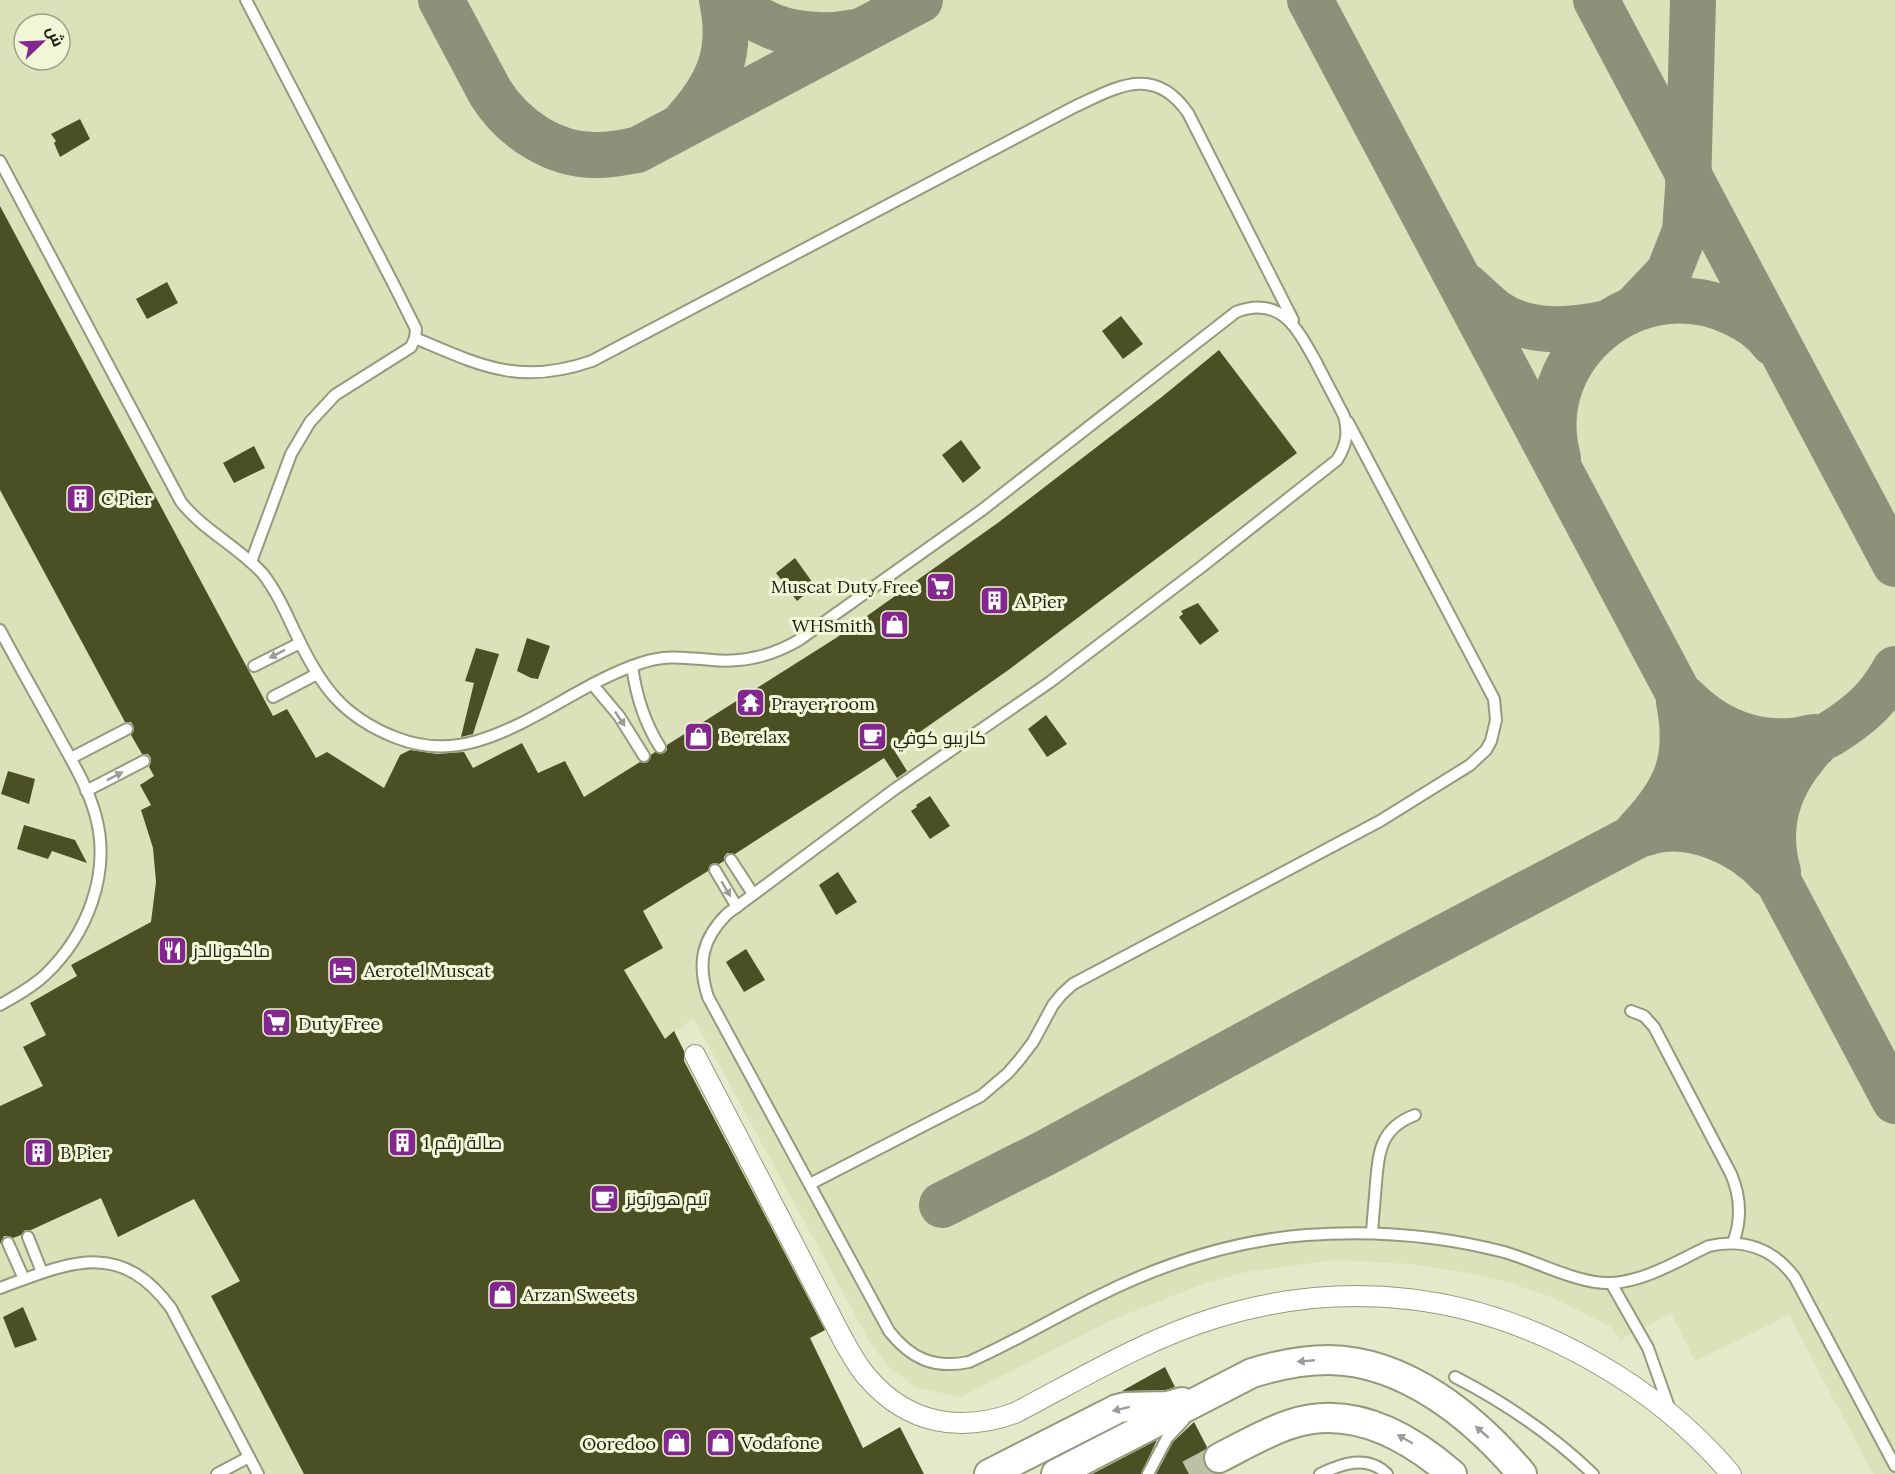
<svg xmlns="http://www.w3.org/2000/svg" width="1895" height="1474" viewBox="0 0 1895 1474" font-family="Lora,Cairo,serif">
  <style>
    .built { fill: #dbe2ba; fill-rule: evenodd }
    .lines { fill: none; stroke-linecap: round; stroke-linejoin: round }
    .taxiway { stroke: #8d917a; stroke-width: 46 }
    .building { fill: #4b5024 }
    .secondary-tunnel { stroke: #bcc1a5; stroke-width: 28; stroke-dasharray: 28 14; stroke-linecap: butt }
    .lane-casing { stroke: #959a7c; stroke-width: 14 }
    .street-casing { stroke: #959a7c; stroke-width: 22 }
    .secondary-casing { stroke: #959a7c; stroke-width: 32 }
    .lane { stroke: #fff; stroke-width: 10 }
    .street { stroke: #fff; stroke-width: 20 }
    .secondary { stroke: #fff; stroke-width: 28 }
    .oneway { fill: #9b9c96 }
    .labels { text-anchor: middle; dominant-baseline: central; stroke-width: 6; stroke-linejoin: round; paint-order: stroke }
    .poi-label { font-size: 18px; fill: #202216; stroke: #f0f6d6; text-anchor: start }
  </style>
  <rect width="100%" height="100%" fill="#e3e9c9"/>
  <path class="built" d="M0 0H1895V1474H1873L1789 1315 1695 1361 1671 1313 1620 1340 1610 1326 1556 1299 1511 1283 1468 1273 1410 1264 1334 1260 1246 1272 1203 1284 1112 1320 960 1397 917 1388 889 1367 871 1344 694 1019 674 1032 831 1327 811 1338 863 1448 813 1474H0ZM24 24H60V60H24Z"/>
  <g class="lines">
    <g class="taxiway">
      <path d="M441 0 490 92C513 129 555 157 600 155 612 155 625 152 637 150L920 0"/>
      <path d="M734 0C765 34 813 40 855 32"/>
      <polyline points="1310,0 1895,1101"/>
      <polyline points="1596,0 1895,564"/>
      <path d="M685 122C719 84 733 52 722 0"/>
      <path d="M1466 286C1475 294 1484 303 1494 311 1527 335 1570 331 1608 323"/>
      <polyline points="1634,309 1669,272 1685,231 1688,189 1693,0"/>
      <path d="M1558 458C1530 355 1639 267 1734 313 1749 320 1764 330 1773 343"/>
      <path d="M1685 699C1714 728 1749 744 1791 741 1799 741 1806 738 1814 737"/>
      <path d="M1638 831C1677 790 1690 759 1679 702"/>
      <path d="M1646 833C1689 818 1743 843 1771 875"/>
      <path d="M1778 872C1767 833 1775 795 1799 763 1804 757 1808 750 1814 745"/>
      <path d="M942 1205 1047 1152 1399 961 1830 734C1859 716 1879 699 1895 669"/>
    </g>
  </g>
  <g class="building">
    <polygon points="80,119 90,139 60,157 54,143 56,141 51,134"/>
    <polygon points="0,206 273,716 287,709 316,758 327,752 384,788 400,755 410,750 437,754 464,752 473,768 522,743 538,773 565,761 584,797 640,762 644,763 648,762 651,755 655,752 660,754 664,753 667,750 667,745 836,638 999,522 1163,396 1219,350 1297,453 1007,671 894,750 907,771 897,778 884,758 735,854 727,853 724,857 724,861 719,864 715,863 711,864 708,871 643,911 663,948 624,970 665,1039 674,1031 684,1051 684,1061 825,1330 810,1338 863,1448 900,1427 924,1474 304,1474 211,1296 240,1281 194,1199 118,1237 101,1198 31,1230 25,1230 21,1235 13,1238 9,1236 4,1236 0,1244 0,1106 43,1086 23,1047 46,1035 30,1003 77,976 71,965 151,922 156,882 153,848 141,810 151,805 140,785 154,776 149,767 151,762 151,758 148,754 142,754 131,735 134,730 133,725 131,722 125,722 0,490"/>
    <polygon points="167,282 178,303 147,319 136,299"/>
    <polygon points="1121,316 1143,344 1123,359 1102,331"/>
    <polygon points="961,440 981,468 963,483 942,455"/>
    <polygon points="254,446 265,468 234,483 223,463"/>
    <polygon points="795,558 815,586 797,601 776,573"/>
    <polygon points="1198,603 1219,631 1200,645 1179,617 1183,614 1181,611"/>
    <polygon points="527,638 550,646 538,679 531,678 517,671"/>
    <polygon points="476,648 499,654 473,734 461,737 474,683 465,681"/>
    <polygon points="1046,715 1067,744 1047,757 1028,729"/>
    <polygon points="8,771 35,779 29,804 1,794"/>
    <polygon points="930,796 950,826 930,839 911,811 917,807 916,805"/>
    <polygon points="24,825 75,840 87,863 52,851 48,859 17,849"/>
    <polygon points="838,872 857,902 836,915 819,885"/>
    <polygon points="746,949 765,980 744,992 726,962"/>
    <polygon points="23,1307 37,1340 15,1348 3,1317"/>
    <polygon points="1165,1367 1175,1387 1166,1390 1122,1391"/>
    <polygon points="1194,1422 1207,1447 1203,1457 1204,1465 1210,1471 1216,1474 1156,1474 1173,1442"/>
    <polygon points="1157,1440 1141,1474 1092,1474"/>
  </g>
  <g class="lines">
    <polyline class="secondary-tunnel" points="1189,1474 1219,1458"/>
    <defs>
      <g id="lane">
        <polyline points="246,0 394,285 416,329 415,338 411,347 335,395 310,422 291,454 251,562"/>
        <path d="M0 161 181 502C204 531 239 547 263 574 277 592 286 613 296 634 320 685 342 717 397 738 423 748 450 749 477 741 535 724 583 682 641 663 666 654 687 658 712 660 744 663 772 656 799 640L982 510 1236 312C1281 295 1297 328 1316 362 1325 380 1335 398 1344 416 1349 433 1346 446 1337 460L1200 568 1050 682 895 789 727 914C702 939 697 963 708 997L889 1331C911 1359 934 1369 969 1362 1012 1343 1052 1319 1094 1298 1161 1264 1231 1241 1306 1235 1373 1230 1439 1235 1504 1252 1536 1261 1580 1285 1612 1283 1646 1281 1679 1260 1709 1246 1744 1238 1774 1249 1795 1278L1895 1466"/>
        <path d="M415 338C481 366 520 386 592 361L1074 107C1117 87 1154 64 1188 113L1293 320"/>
        <path d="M0 630C18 664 37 697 55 730 70 758 88 786 96 817 111 874 87 935 45 975 32 987 16 996 0 1005"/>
        <polyline points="254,666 300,643"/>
        <path d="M632 666C636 695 644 722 660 747"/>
        <polyline points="593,685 619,716 644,756"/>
        <polyline points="273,697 317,674"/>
        <polyline points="71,758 127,729"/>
        <polyline points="86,791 144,761"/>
        <polyline points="731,860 753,894"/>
        <polyline points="715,870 737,907"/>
        <path d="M1631 1011 1644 1016 1654 1027 1731 1174C1741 1197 1742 1219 1733 1243"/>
        <polyline points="810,1184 981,1096 1008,1073 1020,1059 1033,1042 1053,1005 1062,994 1073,984 1380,821 1470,765 1486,750 1491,741 1496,720 1494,699 1348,422"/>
        <path d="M1372 1233C1373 1216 1375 1199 1376 1182 1379 1150 1381 1128 1415 1115"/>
        <polyline points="28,1237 42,1272"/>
        <polyline points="8,1243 24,1279"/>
        <polyline points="1611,1283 1648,1348 1670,1410"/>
        <path d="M0 1288C69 1263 119 1238 171 1308L258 1474"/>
        <path d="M1455 1377C1506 1403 1552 1435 1593 1474"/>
        <polyline points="217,1474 249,1457"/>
        <polyline points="1148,1474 1167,1438 1184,1420"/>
        <path d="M1320 1474C1341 1464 1367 1454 1387 1474"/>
      </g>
      <path id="street" d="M695 1055 841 1336C849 1350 857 1366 868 1378 908 1424 960 1433 1015 1413 1080 1379 1144 1340 1215 1318 1347 1277 1476 1294 1595 1362 1646 1391 1693 1429 1731 1474"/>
      <g id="secondary">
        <path d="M1219 1458C1243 1446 1266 1432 1291 1424 1351 1404 1407 1435 1452 1474"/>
        <polyline points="989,1474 1117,1409 1125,1407 1168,1406 1182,1402"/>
        <path d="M1056 1474 1252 1373C1278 1365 1302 1360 1329 1360 1406 1361 1475 1418 1522 1474"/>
      </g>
    </defs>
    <use href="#lane" class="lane-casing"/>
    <use href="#street" class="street-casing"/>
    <use href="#secondary" class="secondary-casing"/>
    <use href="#lane" class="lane"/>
    <use href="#street" class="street"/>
    <use href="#secondary" class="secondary"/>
  </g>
  <defs><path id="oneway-solid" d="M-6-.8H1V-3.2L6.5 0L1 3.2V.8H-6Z" transform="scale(1.5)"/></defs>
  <g class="oneway">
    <use href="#oneway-solid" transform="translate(277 654) rotate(153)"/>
    <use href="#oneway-solid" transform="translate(620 719) rotate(56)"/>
    <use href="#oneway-solid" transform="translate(115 776) rotate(-27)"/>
    <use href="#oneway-solid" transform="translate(726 889) rotate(59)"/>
    <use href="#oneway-solid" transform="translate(1306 1361) rotate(175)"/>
    <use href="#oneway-solid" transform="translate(1121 1409) rotate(166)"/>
    <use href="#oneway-solid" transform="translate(1482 1432) rotate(-139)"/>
    <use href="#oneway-solid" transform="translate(1405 1439) rotate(-150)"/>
  </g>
  <defs>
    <symbol id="building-square" viewBox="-11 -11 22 22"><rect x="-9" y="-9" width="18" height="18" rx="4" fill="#842690" stroke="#f0f6d6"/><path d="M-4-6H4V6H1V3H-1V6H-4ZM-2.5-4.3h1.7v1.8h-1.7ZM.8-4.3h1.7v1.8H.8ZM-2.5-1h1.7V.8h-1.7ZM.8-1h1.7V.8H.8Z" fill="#fff"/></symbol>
    <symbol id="supermarket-square" viewBox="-11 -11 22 22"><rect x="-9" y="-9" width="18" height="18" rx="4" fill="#842690" stroke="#f0f6d6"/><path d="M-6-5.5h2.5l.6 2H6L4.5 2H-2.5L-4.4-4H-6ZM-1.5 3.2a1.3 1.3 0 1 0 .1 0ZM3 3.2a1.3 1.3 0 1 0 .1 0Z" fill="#fff"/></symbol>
    <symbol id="shop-square" viewBox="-11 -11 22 22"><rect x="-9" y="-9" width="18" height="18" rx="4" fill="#842690" stroke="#f0f6d6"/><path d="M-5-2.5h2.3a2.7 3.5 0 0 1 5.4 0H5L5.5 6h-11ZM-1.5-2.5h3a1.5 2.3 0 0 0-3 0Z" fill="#fff"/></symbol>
    <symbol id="temple-square" viewBox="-11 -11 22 22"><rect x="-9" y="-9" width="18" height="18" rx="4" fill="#842690" stroke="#f0f6d6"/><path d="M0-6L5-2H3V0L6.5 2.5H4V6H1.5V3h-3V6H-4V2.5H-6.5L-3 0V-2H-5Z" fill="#fff"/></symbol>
    <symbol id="cafe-square" viewBox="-11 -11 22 22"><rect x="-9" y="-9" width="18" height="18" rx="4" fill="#842690" stroke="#f0f6d6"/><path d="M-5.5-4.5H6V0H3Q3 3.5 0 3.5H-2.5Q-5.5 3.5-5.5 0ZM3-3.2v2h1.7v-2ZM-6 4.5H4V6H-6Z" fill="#fff"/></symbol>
    <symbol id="restaurant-square" viewBox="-11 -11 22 22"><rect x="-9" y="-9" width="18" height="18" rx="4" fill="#842690" stroke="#f0f6d6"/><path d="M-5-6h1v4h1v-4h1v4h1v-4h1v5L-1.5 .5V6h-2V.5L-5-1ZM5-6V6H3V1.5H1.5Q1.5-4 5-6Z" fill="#fff"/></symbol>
    <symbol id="hotel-square" viewBox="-11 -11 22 22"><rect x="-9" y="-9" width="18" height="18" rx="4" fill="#842690" stroke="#f0f6d6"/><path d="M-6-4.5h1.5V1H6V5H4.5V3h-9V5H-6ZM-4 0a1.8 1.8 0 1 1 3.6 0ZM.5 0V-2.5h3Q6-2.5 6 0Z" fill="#fff"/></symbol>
  </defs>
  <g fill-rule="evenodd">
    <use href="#building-square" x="64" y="482" width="33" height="33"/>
    <use href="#supermarket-square" x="924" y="570" width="33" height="33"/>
    <use href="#building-square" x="978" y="584" width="33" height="33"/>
    <use href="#shop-square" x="878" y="608" width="33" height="33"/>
    <use href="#temple-square" x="734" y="686" width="33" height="33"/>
    <use href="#shop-square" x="682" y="720" width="33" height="33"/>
    <use href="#cafe-square" x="856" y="720" width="33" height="33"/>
    <use href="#restaurant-square" x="156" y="934" width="33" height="33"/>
    <use href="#hotel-square" x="326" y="954" width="33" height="33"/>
    <use href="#supermarket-square" x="260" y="1006" width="33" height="33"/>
    <use href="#building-square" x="386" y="1126" width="33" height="33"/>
    <use href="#building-square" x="22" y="1136" width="33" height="33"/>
    <use href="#cafe-square" x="588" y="1182" width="33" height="33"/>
    <use href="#shop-square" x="486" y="1278" width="33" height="33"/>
    <use href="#shop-square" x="704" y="1426" width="33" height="33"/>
    <use href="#shop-square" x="660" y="1426" width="33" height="33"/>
  </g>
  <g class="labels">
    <g class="poi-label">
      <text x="101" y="498">C Pier</text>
      <text x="919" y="586" text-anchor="end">Muscat Duty Free</text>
      <text x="1015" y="601">A Pier</text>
      <text x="873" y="625" text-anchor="end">WHSmith</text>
      <text x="771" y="703">Prayer room</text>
      <text x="720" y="736">Be relax</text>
      <text x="893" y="737">كاريبو كوفي</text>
      <text x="193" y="950">ماكدونالدز</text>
      <text x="364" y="970">Aerotel Muscat</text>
      <text x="298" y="1023">Duty Free</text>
      <text x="423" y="1142">صالة رقم 1</text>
      <text x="60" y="1152">B Pier</text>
      <text x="626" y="1198">تيم هورتونز</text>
      <text x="523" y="1294">Arzan Sweets</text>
      <text x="741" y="1442">Vodafone</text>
      <text x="656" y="1443" text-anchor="end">Ooredoo</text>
    </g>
  </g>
  <g transform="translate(42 42) rotate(67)"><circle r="28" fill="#f0f6d6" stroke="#9da189" stroke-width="1.5"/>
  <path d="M0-4.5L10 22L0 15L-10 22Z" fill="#842690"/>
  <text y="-9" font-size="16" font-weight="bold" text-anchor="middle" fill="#202216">ش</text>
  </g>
</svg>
